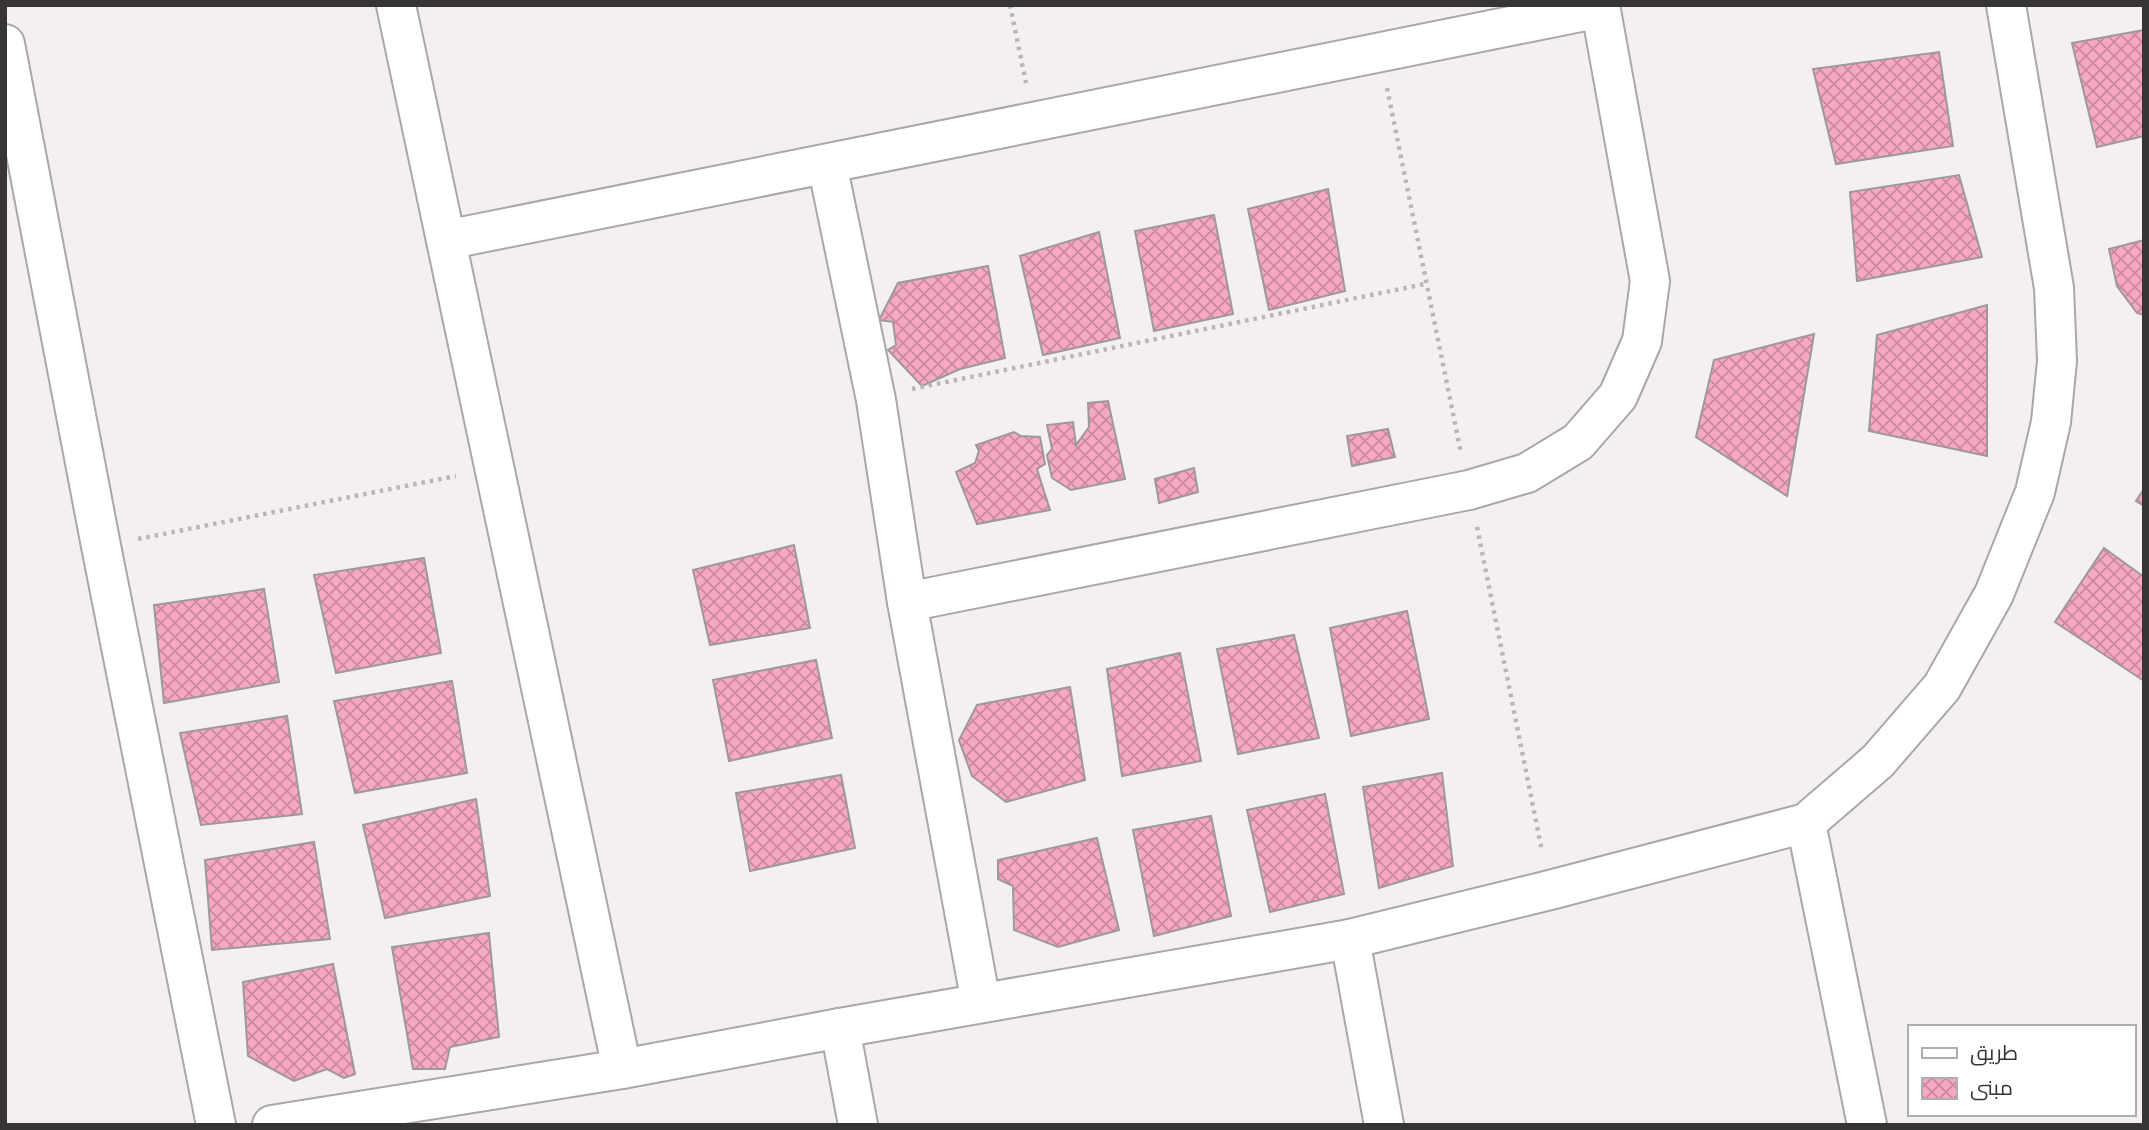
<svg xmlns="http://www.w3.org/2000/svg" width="2149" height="1130" viewBox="0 0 2149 1130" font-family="Barlow,Cairo,sans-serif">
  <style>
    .building { fill: url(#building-cross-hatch); stroke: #9d999a; stroke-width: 2 }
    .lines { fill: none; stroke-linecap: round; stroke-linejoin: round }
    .minor-casing { stroke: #aba7a8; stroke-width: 42 }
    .path { stroke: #b9b6b7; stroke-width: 4.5; stroke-dasharray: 3.5 5; stroke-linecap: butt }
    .minor { stroke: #fff; stroke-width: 38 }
  </style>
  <defs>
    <pattern id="building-cross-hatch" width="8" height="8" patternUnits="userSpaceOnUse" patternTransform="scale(1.75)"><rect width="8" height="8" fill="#f7a8c2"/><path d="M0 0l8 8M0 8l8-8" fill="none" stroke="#c98a9e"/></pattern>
  </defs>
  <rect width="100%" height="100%" fill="#f4f0f1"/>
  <g class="building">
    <polygon points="2144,30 2144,136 2097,147 2072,43"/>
    <polygon points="1939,52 1953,146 1836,164 1813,69"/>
    <polygon points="1959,175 1982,257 1857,281 1850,192"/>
    <polygon points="1328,189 1345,291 1269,310 1248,209"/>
    <polygon points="1214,215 1233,314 1154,331 1135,231"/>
    <polygon points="1099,232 1120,338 1043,355 1020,256"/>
    <polygon points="2144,240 2144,315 2137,313 2117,286 2109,249"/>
    <polygon points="988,266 1005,358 960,369 922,386 888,350 896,345 893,322 879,320 898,283"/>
    <polygon points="1987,305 1987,456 1869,431 1877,335"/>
    <polygon points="1814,334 1787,496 1696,437 1714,360"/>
    <polygon points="1108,401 1125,479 1071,490 1052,478 1047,455 1052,449 1047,425 1073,422 1076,445 1089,427 1088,403"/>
    <polygon points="1388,429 1395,457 1352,466 1347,436"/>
    <polygon points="1014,432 1021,436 1040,437 1045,464 1037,469 1050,510 977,524 956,472 975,463 979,451 976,445"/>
    <polygon points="1194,468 1198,492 1159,503 1155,479"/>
    <polygon points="2144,489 2144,506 2136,501"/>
    <polygon points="794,545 810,628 710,645 693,570"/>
    <polygon points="2104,548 2144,577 2144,681 2055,622"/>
    <polygon points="424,558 441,653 336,673 314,575"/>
    <polygon points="264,589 279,682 164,703 154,605"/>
    <polygon points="1407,611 1429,719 1351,736 1330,628"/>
    <polygon points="1294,635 1319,738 1238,754 1217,649"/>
    <polygon points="1180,653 1201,761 1122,776 1107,669"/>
    <polygon points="816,660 832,738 729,761 713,680"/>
    <polygon points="452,681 467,773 355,793 334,701"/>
    <polygon points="1070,687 1085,780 1006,802 972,776 959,740 977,705"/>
    <polygon points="287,716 302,814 201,825 180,733"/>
    <polygon points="1442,773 1453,866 1379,888 1363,787"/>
    <polygon points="841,775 855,848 750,871 736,793"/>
    <polygon points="1325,794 1344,894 1270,912 1247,810"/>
    <polygon points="476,799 490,896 385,918 363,825"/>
    <polygon points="1211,816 1231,916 1154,936 1133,830"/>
    <polygon points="1097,838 1119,930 1058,947 1014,930 1013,886 998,879 998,860"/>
    <polygon points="314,842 330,939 212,950 205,860"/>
    <polygon points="489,933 499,1037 450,1047 445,1069 413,1069 392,947"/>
    <polygon points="333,964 355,1074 344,1078 327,1069 294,1081 248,1056 243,982"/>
  </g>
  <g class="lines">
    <defs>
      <g id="minor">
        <polyline points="396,5 622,1069"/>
        <polyline points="5,44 101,546 216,1125"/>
        <polyline points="827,164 876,400 907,602 981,1003"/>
        <polyline points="446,240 1600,8"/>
        <polyline points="907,602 1469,490 1527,473 1578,442 1618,396 1642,341 1650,281 1600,5"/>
        <polyline points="1806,823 1867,1125"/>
        <polyline points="1350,939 1384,1125"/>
        <polyline points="840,1028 858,1125"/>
        <polyline points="272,1125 622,1069 840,1028 1350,939 1550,890 1806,823 1878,761 1942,687 1994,594 2035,492 2051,422 2057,361 2054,288 2006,5"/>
      </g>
    </defs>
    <use href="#minor" class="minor-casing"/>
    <g class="path">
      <polyline points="1010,5 1026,83"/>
      <polyline points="1387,88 1461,453"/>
      <polyline points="912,389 1425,284"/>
      <polyline points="1477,527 1542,851"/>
      <polyline points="138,539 456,476"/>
    </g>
    <use href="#minor" class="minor"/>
  </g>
  <rect width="2149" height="1130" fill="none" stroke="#363435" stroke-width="14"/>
  <rect x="1908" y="1025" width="228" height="91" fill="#ffffff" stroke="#afaeae" stroke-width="2"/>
  <rect x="1922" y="1048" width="35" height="10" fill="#ffffff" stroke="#afaeae" stroke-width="2"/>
  <text x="1970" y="1060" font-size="21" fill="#363435">طريق</text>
  <rect x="1922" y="1078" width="35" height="21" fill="url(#building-cross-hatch)" stroke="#afaeae" stroke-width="2"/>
  <text x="1970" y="1095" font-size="21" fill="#363435">مبنى</text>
</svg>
